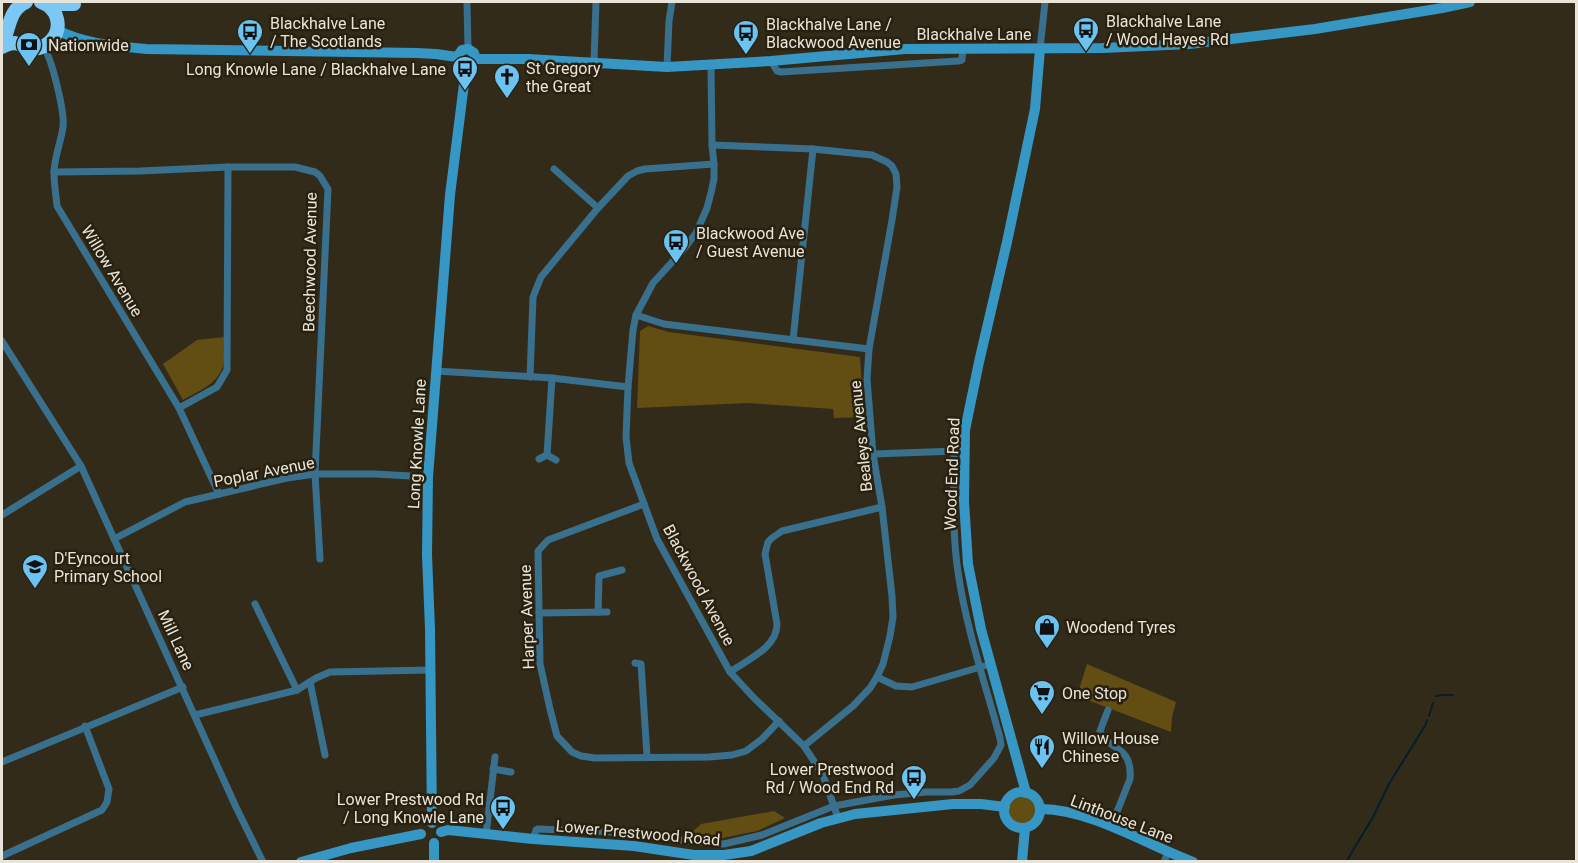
<svg xmlns="http://www.w3.org/2000/svg" width="1578" height="863" viewBox="0 0 1578 863" font-family="Roboto,sans-serif">
  <style>
    .green { fill: #624d13 }
    .lines { fill: none; stroke-linecap: round; stroke-linejoin: round }
    .stream { stroke: #031e2c; stroke-width: 2 }
    .street { stroke: #39708d; stroke-width: 7 }
    .secondary { stroke: #3696c4; stroke-width: 10 }
    .highway { stroke: #7ac8f3; stroke-width: 14 }
    .labels { text-anchor: middle; dominant-baseline: central; stroke-width: 5; stroke-linejoin: round; paint-order: stroke }
    .poi-label { font-size: 16px; fill: #e9e4d9; stroke: #292110; text-anchor: start }
    .street-label { font-size: 16px; fill: #e9e4d9; stroke: #292110 }
  </style>
  <rect width="100%" height="100%" fill="#332b19"/>
  <g class="green">
    <polygon points="648,326 669,332 860,357 864,417 834,418 833,409 748,403 637,408 640,331"/>
    <path d="M224 337C223 346 225 358 223 366 217 385 198 391 183 400L163 364 197 340Z"/>
    <polygon points="1087,664 1176,702 1172,717 1171,732 1077,696"/>
    <circle cx="1022" cy="811" r="14"/>
    <polygon points="774,811 785,818 757,831 718,839 690,838 688,836 701,824"/>
  </g>
  <g class="lines">
    <g class="stream">
      <polyline points="1436,696 1443,695 1453,695"/>
      <polyline points="1429,716 1433,703"/>
      <polyline points="1346,862 1373,817 1389,784 1426,724 1427,720"/>
    </g>
    <g class="street">
      <polyline points="467,2 468,49"/>
      <path d="M43 46C52 58 65 113 63 127 61 142 54 158 54 173 54 184 56 195 57 206L179 408 219 494"/>
      <polyline points="1040,49 1045,2"/>
      <polyline points="771,61 777,71 781,72 958,61 962,60 963,48"/>
      <polyline points="594,62 596,2"/>
      <polyline points="711,65 712,145 714,164 714,179 711,193 707,208 696,233 684,249 653,283 636,315 633,330 628,387 626,437 629,463 657,539 730,672 754,698 804,746 823,775 838,818"/>
      <polyline points="667,67 669,21 672,2"/>
      <polyline points="712,145 813,149 872,155 887,162 892,166 896,174 897,187 892,220 869,349 867,379 873,454 882,507 892,596 893,617 890,636 883,664 877,677 870,688 853,706 804,746"/>
      <polyline points="554,169 598,208"/>
      <polyline points="54,172 140,171 228,167 295,167 315,172 320,176 328,189 315,474 320,559"/>
      <polyline points="636,315 664,324 869,349"/>
      <polyline points="793,340 813,149"/>
      <polyline points="2,341 81,466 236,807 263,862"/>
      <polyline points="436,371 552,378 628,387"/>
      <polyline points="530,377 533,297 541,277 598,208 628,176 637,171 645,169 714,164"/>
      <polyline points="179,408 217,387 227,370 228,167"/>
      <polyline points="873,454 957,451"/>
      <polyline points="547,455 552,378"/>
      <polyline points="539,459 547,455 556,460"/>
      <polyline points="644,504 548,540 538,551 540,664 550,709 557,736 572,752 581,756 595,758 709,757 732,755 746,751 762,739 779,721"/>
      <polyline points="2,515 81,466"/>
      <polyline points="114,539 185,502 287,478 315,474 375,474 428,477"/>
      <polyline points="255,604 297,690"/>
      <polyline points="598,612 599,576 622,570"/>
      <polyline points="539,613 607,612"/>
      <polyline points="635,663 641,664 647,756"/>
      <path d="M730 672C747 660 777 648 777 624L765 554 768 542 772 538 782 531 882 507"/>
      <polyline points="877,677 896,686 912,687 984,666"/>
      <polyline points="310,682 325,755"/>
      <path d="M1108 710 1100 731C1106 750 1133 744 1130 779L1111 827"/>
      <polyline points="195,715 297,690 316,678 330,672 430,670"/>
      <polyline points="2,762 183,687"/>
      <polyline points="493,769 511,772"/>
      <polyline points="486,835 495,757"/>
      <path d="M533 839 536 830 538 829 637 833 687 841 724 844 762 835 834 806 894 795 926 792H952L959 791 970 785 994 758 1001 745 1000 738C985 683 966 628 958 572 952 532 954 491 954 451"/>
      <polyline points="2,856 102,810 107,802 109,789 85,726"/>
      <polyline points="1164,862 1168,852"/>
    </g>
    <g class="secondary">
      <path d="M57 30C84 44 117 46 146 49L417 53 436 54 457 57"/>
      <polyline points="457,57 462,50 468,49 474,53 476,59"/>
      <polyline points="476,59 528,59 667,67 771,61 905,49 1103,48 1189,44 1315,29 1442,8 1470,2"/>
      <circle cx="1022" cy="810" r="18"/>
      <polyline points="1025,793 1025,789 981,629 968,564 964,501 965,430 979,362 1007,242 1035,109 1040,49"/>
      <path d="M1040 809C1087 808 1148 845 1193 862"/>
      <polyline points="432,823 430,629 427,555 428,477 450,195 466,68"/>
      <polyline points="441,832 448,830 533,839 634,846 694,855 724,855 751,851 821,823 855,814 953,804 981,804 1005,807"/>
      <polyline points="301,862 351,848 421,834"/>
      <polyline points="434,862 434,843"/>
      <polyline points="1022,862 1025,828"/>
    </g>
    <g class="highway">
      <polyline points="43,2 56,4 74,4"/>
      <path d="M2 45C10 29 8 10 26 2"/>
      <path d="M2 47C6 45 10 43 15 43 20 44 24 47 29 48 46 51 61 36 57 19 55 10 49 5 41 2"/>
    </g>
  </g>
  <defs>
    <symbol id="bus-pin" viewBox="-11 -11 22 30"><path d="M0 17L-7.5 6A9.5 9.5 0 1 1 7.5 6Z" fill="#6bc3f2" stroke="#292110"/><path d="M-5-6H5V4H4V6H2V4H-2V6H-4V4H-5ZM-3.5-4V0h7V-4ZM-3.5 1.2v1.5H-2V1.2ZM2 1.2v1.5H3.5V1.2Z" fill="#111"/></symbol>
    <symbol id="bank-pin" viewBox="-11 -11 22 30"><path d="M0 17L-7.5 6A9.5 9.5 0 1 1 7.5 6Z" fill="#6bc3f2" stroke="#292110"/><path d="M-6-4H6V4H-6ZM0-2.3a2.3 2.3 0 1 0 0 4.6a2.3 2.3 0 1 0 0-4.6Z" fill="#111"/></symbol>
    <symbol id="church-pin" viewBox="-11 -11 22 30"><path d="M0 17L-7.5 6A9.5 9.5 0 1 1 7.5 6Z" fill="#6bc3f2" stroke="#292110"/><path d="M-1.2-6h2.4v3.5h3.3v2.4h-3.3V6h-2.4V-.1h-3.3v-2.4h3.3Z" fill="#111"/></symbol>
    <symbol id="school-pin" viewBox="-11 -11 22 30"><path d="M0 17L-7.5 6A9.5 9.5 0 1 1 7.5 6Z" fill="#6bc3f2" stroke="#292110"/><path d="M0-5L7-2L0 1L-7-2ZM-4 1L0 2.5L4 1V4Q0 6-4 4Z" fill="#111"/></symbol>
    <symbol id="shop-pin" viewBox="-11 -11 22 30"><path d="M0 17L-7.5 6A9.5 9.5 0 1 1 7.5 6Z" fill="#6bc3f2" stroke="#292110"/><path d="M-5-2.5h2.3a2.7 3.5 0 0 1 5.4 0H5L5.5 6h-11ZM-1.5-2.5h3a1.5 2.3 0 0 0-3 0Z" fill="#111"/></symbol>
    <symbol id="supermarket-pin" viewBox="-11 -11 22 30"><path d="M0 17L-7.5 6A9.5 9.5 0 1 1 7.5 6Z" fill="#6bc3f2" stroke="#292110"/><path d="M-6-5.5h2.5l.6 2H6L4.5 2H-2.5L-4.4-4H-6ZM-1.5 3.2a1.3 1.3 0 1 0 .1 0ZM3 3.2a1.3 1.3 0 1 0 .1 0Z" fill="#111"/></symbol>
    <symbol id="restaurant-pin" viewBox="-11 -11 22 30"><path d="M0 17L-7.5 6A9.5 9.5 0 1 1 7.5 6Z" fill="#6bc3f2" stroke="#292110"/><path d="M-5-6h1v4h1v-4h1v4h1v-4h1v5L-1.5 .5V6h-2V.5L-5-1ZM5-6V6H3V1.5H1.5Q1.5-4 5-6Z" fill="#111"/></symbol>
  </defs>
  <g fill-rule="evenodd">
    <use href="#bus-pin" x="1071" y="15" width="30" height="40"/>
    <use href="#bus-pin" x="235" y="17" width="30" height="40"/>
    <use href="#bus-pin" x="731" y="18" width="30" height="40"/>
    <use href="#bank-pin" x="14" y="30" width="30" height="40"/>
    <use href="#bus-pin" x="450" y="54" width="30" height="40"/>
    <use href="#church-pin" x="492" y="62" width="30" height="40"/>
    <use href="#bus-pin" x="661" y="227" width="30" height="40"/>
    <use href="#school-pin" x="20" y="552" width="30" height="40"/>
    <use href="#shop-pin" x="1032" y="612" width="30" height="40"/>
    <use href="#supermarket-pin" x="1027" y="678" width="30" height="40"/>
    <use href="#restaurant-pin" x="1027" y="732" width="30" height="40"/>
    <use href="#bus-pin" x="899" y="763" width="30" height="40"/>
    <use href="#bus-pin" x="488" y="793" width="30" height="40"/>
  </g>
  <g class="labels">
    <g class="poi-label">
      <text x="1106" y="21">Blackhalve Lane<tspan x="1106" dy="18">/ Wood Hayes Rd</tspan></text>
      <text x="270" y="23">Blackhalve Lane<tspan x="270" dy="18">/ The Scotlands</tspan></text>
      <text x="766" y="24">Blackhalve Lane /<tspan x="766" dy="18">Blackwood Avenue</tspan></text>
      <text x="48" y="45">Nationwide</text>
      <text x="526" y="68">St Gregory<tspan x="526" dy="18">the Great</tspan></text>
      <text x="446" y="69" text-anchor="end">Long Knowle Lane / Blackhalve Lane</text>
      <text x="696" y="233">Blackwood Ave<tspan x="696" dy="18">/ Guest Avenue</tspan></text>
      <text x="54" y="558">D'Eyncourt<tspan x="54" dy="18">Primary School</tspan></text>
      <text x="1066" y="627">Woodend Tyres</text>
      <text x="1062" y="693">One Stop</text>
      <text x="1062" y="738">Willow House<tspan x="1062" dy="18">Chinese</tspan></text>
      <text x="894" y="769" text-anchor="end">Lower Prestwood<tspan x="894" dy="18">Rd / Wood End Rd</tspan></text>
      <text x="484" y="799" text-anchor="end">Lower Prestwood Rd<tspan x="484" dy="18">/ Long Knowle Lane</tspan></text>
    </g>
    <g class="street-label">
      <text x="974" y="34">Blackhalve Lane</text>
      <text transform="translate(310 262) rotate(-89)">Beechwood Avenue</text>
      <text transform="translate(112 271) rotate(59)">Willow Avenue</text>
      <text transform="translate(861 436) rotate(-96)">Bealeys Avenue</text>
      <text transform="translate(417 444) rotate(-87)">Long Knowle Lane</text>
      <text transform="translate(264 472) rotate(-11)">Poplar Avenue</text>
      <text transform="translate(952 474) rotate(-88)">Wood End Road</text>
      <text transform="translate(699 585) rotate(62)">Blackwood Avenue</text>
      <text transform="translate(527 617) rotate(-92)">Harper Avenue</text>
      <text transform="translate(176 640) rotate(65)">Mill Lane</text>
      <text transform="translate(1122 819) rotate(21)">Linthouse Lane</text>
      <text transform="translate(638 833) rotate(5)">Lower Prestwood Road</text>
    </g>
  </g>
  <rect width="1578" height="863" fill="none" stroke="#e9e4d9" stroke-width="6"/>
</svg>
